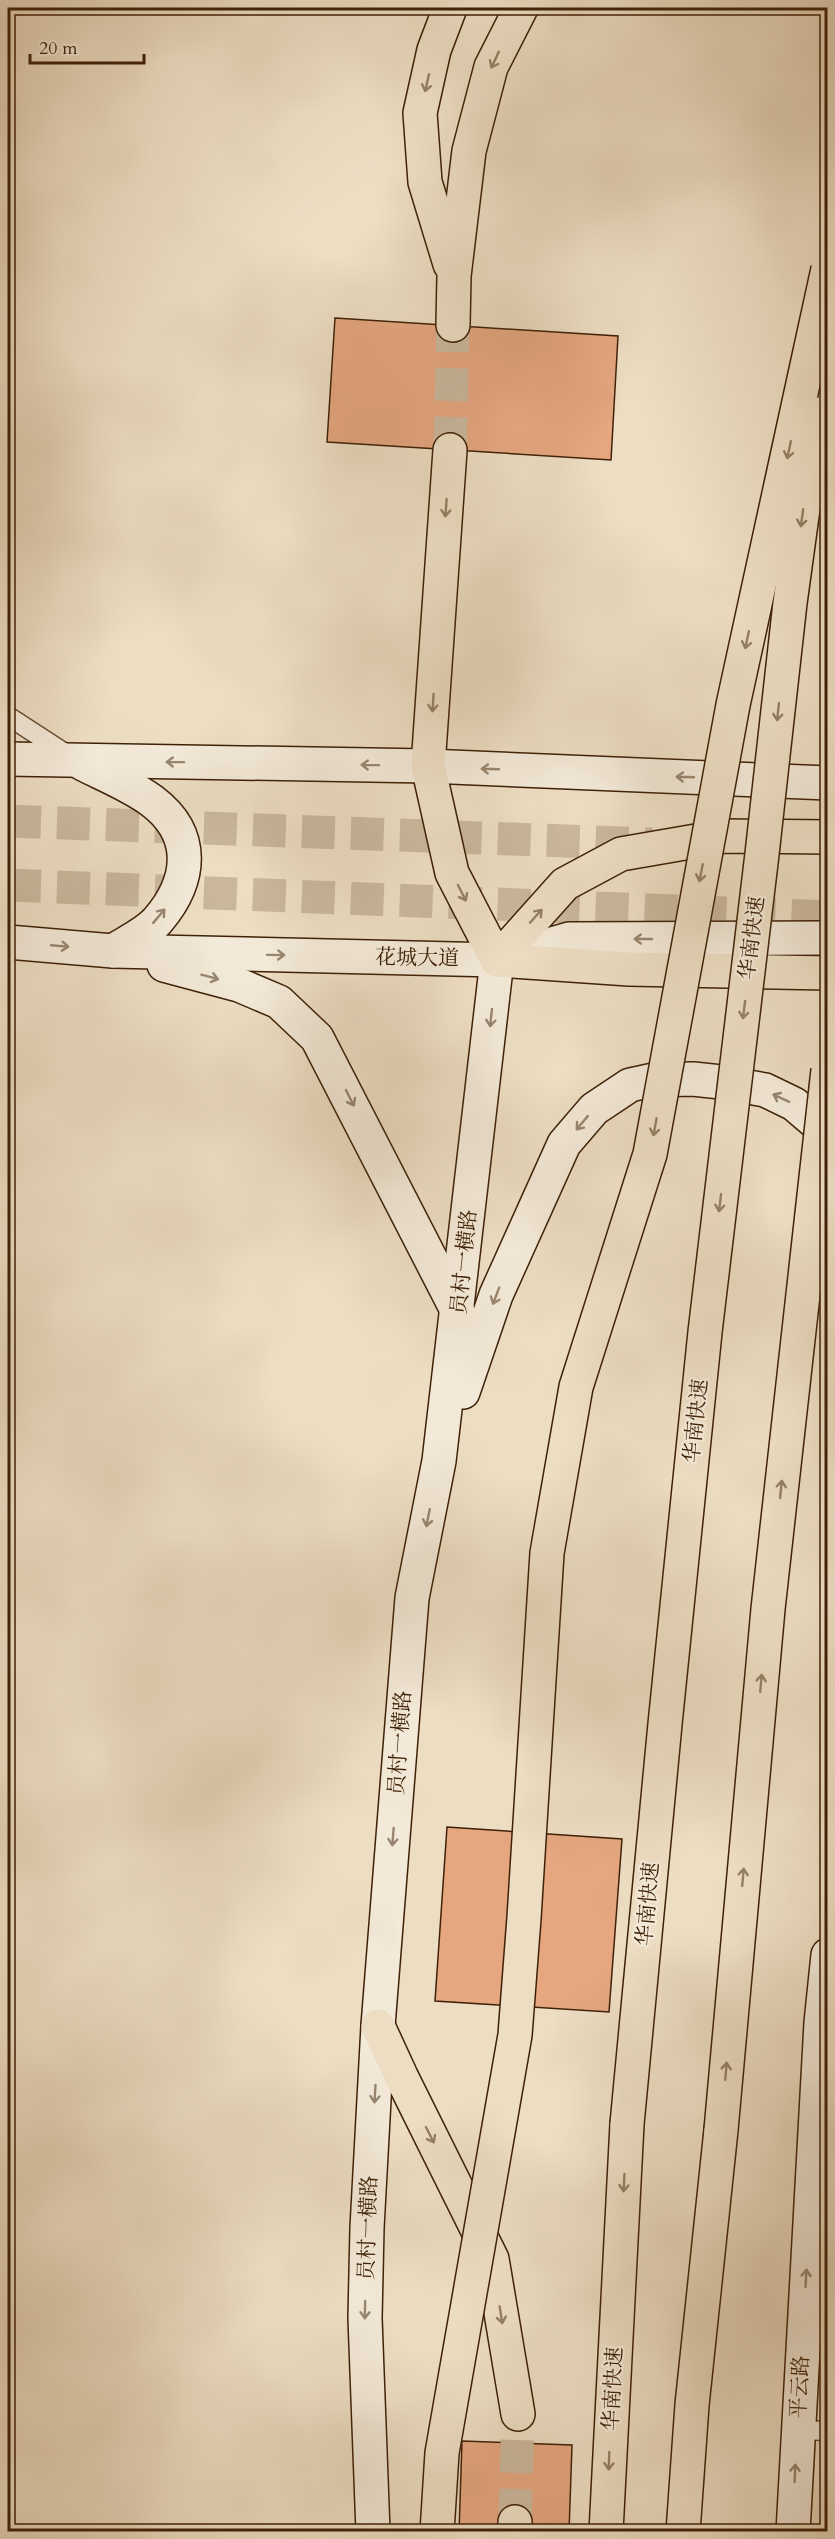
<svg xmlns="http://www.w3.org/2000/svg" width="835" height="2539" viewBox="0 0 835 2539" font-family="Cardo,'Noto Serif SC',serif">
  <style>
    .building { fill: #e5a680; stroke: #3e2106; stroke-width: 1.5 }
    .lines { fill: none; stroke-linecap: round; stroke-linejoin: round }
    .secondary-tunnel { stroke: #cab79d; stroke-width: 33; stroke-dasharray: 33 16; stroke-linecap: butt }
    .highway-tunnel { stroke: #cab79d; stroke-width: 33; stroke-dasharray: 33 16; stroke-linecap: butt }
    .lane-casing { stroke: #6a5035; stroke-width: 21 }
    .secondary-casing { stroke: #3e2106; stroke-width: 36 }
    .primary-casing { stroke: #3e2106; stroke-width: 36 }
    .highway-casing { stroke: #3e2106; stroke-width: 36 }
    .lane { stroke: #f3e9d8; stroke-width: 18 }
    .secondary { stroke: #f3e9d8; stroke-width: 33 }
    .primary { stroke: #edddc3; stroke-width: 33 }
    .highway { stroke: #edddc3; stroke-width: 33 }
    .highway-bridge-casing { stroke: #3e2106; stroke-width: 36; stroke-linecap: butt }
    .highway-bridge { stroke: #edddc3; stroke-width: 33 }
    .oneway { stroke: #967f64 }
    .oneway2 { stroke: #98856f }
    .labels { text-anchor: middle; dominant-baseline: central; stroke-width: 4.5; stroke-linejoin: round; paint-order: stroke }
    .street-label { font-size: 21px; fill: #3e2106; stroke: #f3e9d8 }
  </style>
  <rect width="100%" height="100%" fill="#edddc3"/>
  <filter id="stains"><feTurbulence type="fractalNoise" baseFrequency=".00333" numOctaves="4"/><feColorMatrix values="0 0 0 0 .2 0 0 0 0 .09 0 0 0 0 .02 0 0 0 .5 -.17"/></filter>
  <radialGradient id="worn" r=".72"><stop offset=".6" stop-color="#630" stop-opacity="0"/><stop offset="1" stop-color="#630" stop-opacity=".3"/></radialGradient>
  <g class="building">
    <polygon points="335,318 618,336 611,460 327,442"/>
    <polygon points="447,1827 622,1839 609,2012 435,2001"/>
    <polygon points="462,2441 572,2445 569,2532 459,2532"/>
  </g>
  <g class="lines">
    <g class="secondary-tunnel">
      <polyline points="8,821 652,844"/>
      <polyline points="8,885 828,917"/>
    </g>
    <g class="highway-tunnel">
      <polyline points="450,450 453,325"/>
      <polyline points="515,2522 518,2414"/>
    </g>
    <defs>
      <g id="lane">
        <polyline points="8,716 71,757"/>
        <polyline points="797,2430 828,2431"/>
      </g>
      <g id="secondary">
        <polyline points="8,759 428,766 828,783"/>
        <path d="M83 764C105 775 132 786 152 801 196 834 192 880 158 920 147 933 127 942 113 951"/>
        <polyline points="8,942 113,951 497,960 569,939 828,938"/>
        <polyline points="164,965 239,985 279,1002 317,1038 458,1312"/>
        <polyline points="463,1392 496,1295 564,1144 594,1109 630,1085 653,1080 693,1079 721,1082 765,1090 794,1104 828,1133"/>
        <polyline points="373,2532 365,2318 367,2228 378,2026 412,1598 439,1461 497,960"/>
        <polyline points="793,2532 821,2023 828,1955"/>
      </g>
      <polyline id="primary" points="497,960 629,969 828,973"/>
      <g id="highway">
        <polyline points="450,8 434,50 420,113 425,182 450,264"/>
        <polyline points="453,325 454,276 469,151 491,67 521,8"/>
        <polyline points="450,450 428,766 452,873 497,960 565,884 621,854 725,836 828,837"/>
        <polyline points="378,2026 401,2076 492,2259 518,2414"/>
        <polyline points="515,2532 515,2522"/>
        <polyline points="606,2532 627,2124"/>
        <polyline points="683,2532 692,2405 721,2130"/>
      </g>
    </defs>
    <use href="#lane" class="lane-casing"/>
    <use href="#secondary" class="secondary-casing"/>
    <use href="#primary" class="primary-casing"/>
    <use href="#highway" class="highway-casing"/>
    <use href="#lane" class="lane"/>
    <use href="#secondary" class="secondary"/>
    <use href="#primary" class="primary"/>
    <use href="#highway" class="highway"/>
    <defs>
      <g id="highway-bridge">
        <polyline points="627,2124 665,1724 705,1332 762,854 790,603 816,414"/>
        <polyline points="721,2130 768,1609 828,1070"/>
        <polyline points="437,2532 442,2453 515,2035 524,1918 547,1553 576,1387 650,1154 733,705 828,269"/>
      </g>
    </defs>
    <use href="#highway-bridge" class="highway-bridge-casing"/>
    <use href="#highway-bridge" class="highway-bridge"/>
  </g>
  <defs><path id="oneway-shaft" d="M-6 0H5M1.5-3L5.5 0L1.5 3" fill="none" stroke-width="1.6" stroke-linecap="round" stroke-linejoin="round" transform="scale(1.5)"/></defs>
  <g class="oneway">
    <use href="#oneway-shaft" transform="translate(495 60) rotate(115)"/>
    <use href="#oneway-shaft" transform="translate(427 83) rotate(103)"/>
    <use href="#oneway-shaft" transform="translate(789 450) rotate(102)"/>
    <use href="#oneway-shaft" transform="translate(446 508) rotate(94)"/>
    <use href="#oneway-shaft" transform="translate(802 518) rotate(98)"/>
    <use href="#oneway-shaft" transform="translate(747 640) rotate(102)"/>
    <use href="#oneway-shaft" transform="translate(433 703) rotate(94)"/>
    <use href="#oneway-shaft" transform="translate(778 712) rotate(96)"/>
    <use href="#oneway-shaft" transform="translate(701 873) rotate(101)"/>
    <use href="#oneway-shaft" transform="translate(462 893) rotate(63)"/>
    <use href="#oneway-shaft" transform="translate(536 916) rotate(-48)"/>
    <use href="#oneway-shaft" transform="translate(744 1010) rotate(97)"/>
    <use href="#oneway-shaft" transform="translate(655 1127) rotate(100)"/>
    <use href="#oneway-shaft" transform="translate(720 1203) rotate(97)"/>
    <use href="#oneway-shaft" transform="translate(781 1489) rotate(-84)"/>
    <use href="#oneway-shaft" transform="translate(761 1683) rotate(-85)"/>
    <use href="#oneway-shaft" transform="translate(743 1877) rotate(-85)"/>
    <use href="#oneway-shaft" transform="translate(726 2071) rotate(-85)"/>
    <use href="#oneway-shaft" transform="translate(430 2135) rotate(63)"/>
    <use href="#oneway-shaft" transform="translate(624 2183) rotate(93)"/>
    <use href="#oneway-shaft" transform="translate(501 2315) rotate(81)"/>
    <use href="#oneway-shaft" transform="translate(609 2461) rotate(92)"/>
  </g>
  <g class="oneway2">
    <use href="#oneway-shaft" transform="translate(175 762) rotate(-179)"/>
    <use href="#oneway-shaft" transform="translate(370 765) rotate(-179)"/>
    <use href="#oneway-shaft" transform="translate(490 769) rotate(-178)"/>
    <use href="#oneway-shaft" transform="translate(685 777) rotate(-178)"/>
    <use href="#oneway-shaft" transform="translate(159 916) rotate(-50)"/>
    <use href="#oneway-shaft" transform="translate(643 939) rotate(-180)"/>
    <use href="#oneway-shaft" transform="translate(60 946) rotate(5)"/>
    <use href="#oneway-shaft" transform="translate(276 955) rotate(1)"/>
    <use href="#oneway-shaft" transform="translate(210 977) rotate(15)"/>
    <use href="#oneway-shaft" transform="translate(491 1018) rotate(96)"/>
    <use href="#oneway-shaft" transform="translate(350 1098) rotate(63)"/>
    <use href="#oneway-shaft" transform="translate(781 1098) rotate(-155)"/>
    <use href="#oneway-shaft" transform="translate(582 1123) rotate(130)"/>
    <use href="#oneway-shaft" transform="translate(496 1296) rotate(111)"/>
    <use href="#oneway-shaft" transform="translate(428 1518) rotate(101)"/>
    <use href="#oneway-shaft" transform="translate(393 1837) rotate(94)"/>
    <use href="#oneway-shaft" transform="translate(375 2094) rotate(93)"/>
    <use href="#oneway-shaft" transform="translate(806 2278) rotate(-87)"/>
    <use href="#oneway-shaft" transform="translate(365 2310) rotate(91)"/>
    <use href="#oneway-shaft" transform="translate(795 2473) rotate(-88)"/>
  </g>
  <g class="labels">
    <g class="street-label">
      <text transform="translate(752 938) rotate(-83)">华南快速</text>
      <text transform="translate(417 958) rotate(1)">花城大道</text>
      <text transform="translate(464 1262) rotate(-84)">员村一横路</text>
      <text transform="translate(696 1421) rotate(-84)">华南快速</text>
      <text transform="translate(400 1743) rotate(-86)">员村一横路</text>
      <text transform="translate(648 1904) rotate(-85)">华南快速</text>
      <text transform="translate(368 2228) rotate(-88)">员村一横路</text>
      <text transform="translate(800 2387) rotate(-87)">平云路</text>
      <text transform="translate(613 2389) rotate(-87)">华南快速</text>
    </g>
  </g>
  <rect width="835" height="2539" fill="none" stroke="#edddc3" stroke-width="30"/>
  <rect x="9" y="9" width="817" height="2521" fill="none" stroke="#3e2106" stroke-width="3"/>
  <rect x="15" y="15" width="805" height="2509" fill="none" stroke="#3e2106" stroke-width="1.5"/>
  <path d="M30 54v9h114v-9" fill="none" stroke="#3e2106" stroke-width="3"/>
  <text x="39" y="54" font-size="18" fill="#3e2106" stroke="#f3e9d8" stroke-width="4.5" paint-order="stroke">20 m</text>
  <rect width="100%" height="100%" filter="url(#stains)"/>
  <rect width="100%" height="100%" fill="url(#worn)"/>
</svg>
